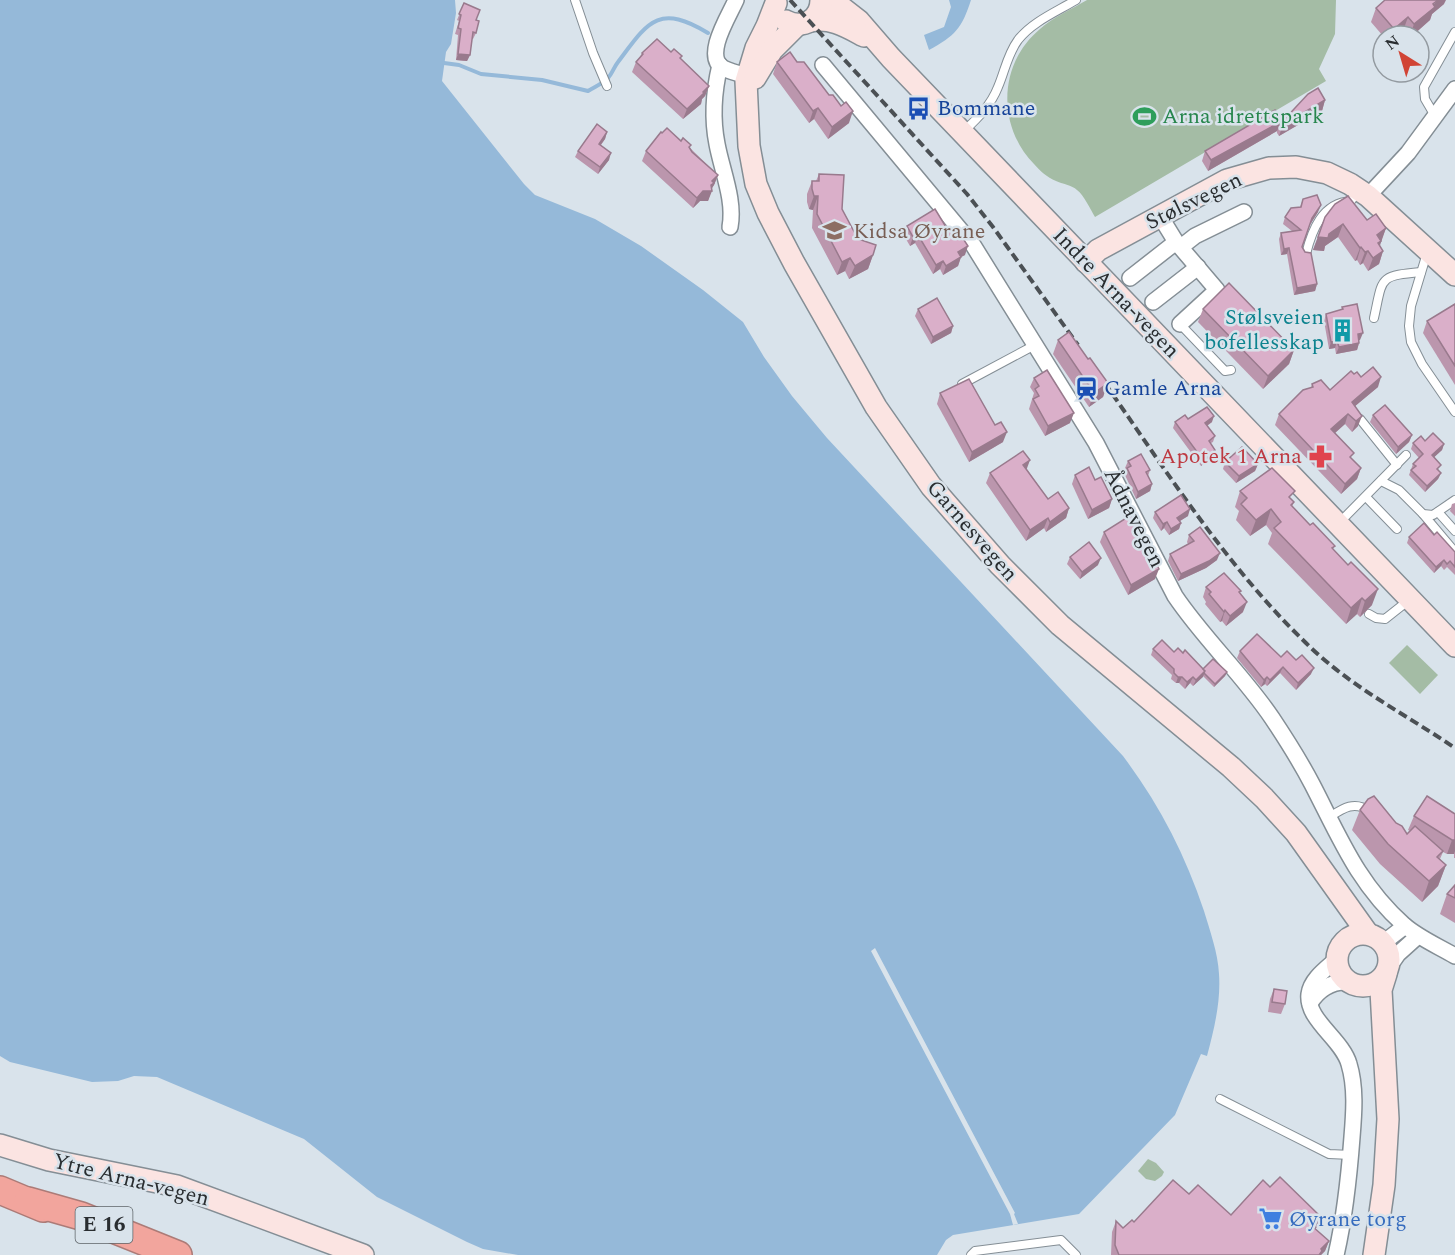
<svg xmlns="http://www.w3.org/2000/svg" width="1455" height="1255" viewBox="0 0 1455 1255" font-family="Spectral,serif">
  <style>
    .green { fill: #a4bca5 }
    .water { fill: #95b9d9 }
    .pier { fill: #d9e3eb }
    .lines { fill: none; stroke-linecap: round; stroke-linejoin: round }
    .stream { stroke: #95b9d9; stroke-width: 4 }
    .lane-casing { stroke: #848e95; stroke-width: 10 }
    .street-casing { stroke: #848e95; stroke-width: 18 }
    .secondary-casing { stroke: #848e95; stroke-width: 24 }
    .highway-casing { stroke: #ac7b77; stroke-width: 30 }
    .lane { stroke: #fff; stroke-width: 8 }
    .street { stroke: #fff; stroke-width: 15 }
    .secondary { stroke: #fbe4e2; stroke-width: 21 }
    .highway { stroke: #f2a59d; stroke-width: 27 }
    .rail { stroke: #4b5054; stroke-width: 4; stroke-dasharray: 9 4.5; stroke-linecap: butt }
    .wall { fill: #bb96ad }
    .shaded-wall { fill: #997a8d }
    .building { fill: #daafc9; stroke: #997a8d; stroke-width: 1.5 }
    .labels { text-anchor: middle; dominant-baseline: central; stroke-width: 5; stroke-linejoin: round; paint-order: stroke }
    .shield { fill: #d9e3eb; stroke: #5e6468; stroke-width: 1.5 }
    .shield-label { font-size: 21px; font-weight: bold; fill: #292d30 }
    .transit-label { font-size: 22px; fill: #164399; stroke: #d9e3eb; text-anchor: start }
    .leisure-label { font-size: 22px; fill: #27864d; stroke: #d9e3eb; text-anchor: start }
    .street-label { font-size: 22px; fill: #292d30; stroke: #d9e3eb }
    .education-label { font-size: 22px; fill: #785e54; stroke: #d9e3eb; text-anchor: start }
    .culture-label { font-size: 22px; fill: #0d838f; stroke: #d9e3eb; text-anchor: end }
    .health-label { font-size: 22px; fill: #be3a42; stroke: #d9e3eb; text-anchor: end }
    .shop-label { font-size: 22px; fill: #366cbe; stroke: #d9e3eb; text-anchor: start }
  </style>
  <rect width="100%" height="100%" fill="#d9e3eb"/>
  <g class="green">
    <path d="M1087 0H1336L1335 34 1319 69 1326 81 1095 217C1090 209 1084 195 1077 190 1072 185 1062 184 1056 181 1047 177 1040 171 1034 164 997 126 998 64 1040 29 1053 17 1072 9 1087 0Z"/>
    <polygon points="1407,645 1438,675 1420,694 1389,663"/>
    <polygon points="1148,1159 1156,1163 1164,1172 1162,1176 1155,1181 1146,1179 1138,1171"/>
  </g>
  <g class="water">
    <path d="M0 0H455L456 13 451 44 446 52 442 81 524 184 535 195 595 219 641 246 703 290 743 322 764 357 792 396 827 438 1123 756C1159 804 1185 854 1204 911 1210 931 1218 953 1219 974 1221 1001 1214 1030 1207 1056L1201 1054 1175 1115 1079 1214 953 1235 946 1240 937 1255H518L483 1249 467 1242 377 1197 304 1139 157 1077 134 1076 118 1081 92 1082 10 1062 0 1056Z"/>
    <path d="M949 0H971C962 28 955 36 929 50L924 35 944 27 951 7Z"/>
  </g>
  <polygon class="pier" points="875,948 1015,1213 1014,1214 1018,1224 1013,1225 1010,1214 871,951"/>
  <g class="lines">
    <path class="stream" d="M444 63 459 65 481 74 542 80 588 91C594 87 604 83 608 78 612 74 614 67 618 62 648 22 658 3 708 33"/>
    <defs>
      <g id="lane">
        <polyline points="575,0 593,53 607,86"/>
        <polyline points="1435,116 1425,99 1424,87 1455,32"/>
        <path d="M964 131C978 118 991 105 998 87 1005 71 1007 55 1018 40 1032 22 1056 12 1076 0"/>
        <polyline points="1427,253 1411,306 1409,326 1411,342 1422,364 1455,412"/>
        <path d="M1306 254C1312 230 1322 203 1351 201L1358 191"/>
        <path d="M1374 318C1383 277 1378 276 1421 272"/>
        <polyline points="1180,324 1225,371 1231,370"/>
        <polyline points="962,384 1035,345"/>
        <polyline points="1360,419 1397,465"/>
        <polyline points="1381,481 1399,490 1423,514 1433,515 1455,500"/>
        <polyline points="1366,497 1397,529"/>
        <polyline points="1438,512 1455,531"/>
        <polyline points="1423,514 1455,552"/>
        <polyline points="1340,522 1406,455"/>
        <polyline points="1369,614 1376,618 1385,619 1409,600"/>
        <path d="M1328 818C1342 809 1354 800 1369 811"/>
        <polyline points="1220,1099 1329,1154 1351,1155"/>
        <polyline points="971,1255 975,1251 1061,1240 1076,1255"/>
      </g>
      <g id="street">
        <path d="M736 0C729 16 703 56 723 68 733 73 745 75 755 78"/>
        <path d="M720 65C714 90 712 119 717 144 722 171 735 200 730 227"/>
        <path d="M823 65 973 245 1096 443 1175 596C1204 639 1243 675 1272 718 1286 739 1300 761 1312 784 1340 838 1358 884 1404 925 1419 938 1438 946 1455 956"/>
        <polyline points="1368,196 1408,153 1455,89"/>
        <polyline points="1160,216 1176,242 1217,290 1180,324"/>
        <polyline points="1181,247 1195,236 1244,212"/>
        <polyline points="1130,278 1176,242"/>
        <polyline points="1153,302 1198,267"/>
        <polyline points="1383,943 1405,926"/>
        <polyline points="1389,967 1398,954 1418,936"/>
        <path d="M1310 1003C1319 989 1331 981 1348 982"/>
        <path d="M1336 1255C1345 1216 1349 1177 1352 1137 1354 1113 1356 1087 1349 1064 1342 1039 1306 1020 1309 994 1311 979 1327 968 1337 959"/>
      </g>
      <g id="secondary">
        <polyline points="832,0 859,21 891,58 1455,646"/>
        <polyline points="776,3 767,26 756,48 746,81 749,146 756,184 768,213 794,263 876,407 931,486 1000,565 1060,625 1231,767 1264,798 1296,833 1368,934"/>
        <path d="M786 21C803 30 821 19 821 0"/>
        <path d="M811 21C831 17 847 27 864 36"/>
        <polyline points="755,78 772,50 797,25"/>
        <polyline points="1086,262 1098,250 1227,180 1269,168 1296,167 1327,173 1350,184 1368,196 1455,275"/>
        <circle cx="1363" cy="960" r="26"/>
        <polyline points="0,1145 49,1160 177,1186 363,1255"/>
        <polyline points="1374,1255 1384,1185 1388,1119 1381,990 1386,974"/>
      </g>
      <g id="highway">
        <polyline points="0,1190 43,1208"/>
        <polyline points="28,1201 81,1216 178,1255"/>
      </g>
    </defs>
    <use href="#lane" class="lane-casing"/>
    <use href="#street" class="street-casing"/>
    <use href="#secondary" class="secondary-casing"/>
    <use href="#highway" class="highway-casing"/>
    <use href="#lane" class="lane"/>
    <use href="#street" class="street"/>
    <use href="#secondary" class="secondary"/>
    <use href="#highway" class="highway"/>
    <g class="rail">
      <polyline points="790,0 967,194 993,227 1078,345"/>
      <path d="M1097 372C1162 464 1224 564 1306 643 1349 686 1405 714 1455 748"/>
    </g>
  </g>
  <g class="wall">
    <polygon points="464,3 476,20 476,33 473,39 472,39 470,55 467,61 456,60 458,35 455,34 459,21 457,20"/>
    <polygon points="1444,4 1432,14 1430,20 1412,36 1407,36 1403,31 1397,36 1383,36 1371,22 1376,8"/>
    <polygon points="671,52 681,59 709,86 705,96 702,99 701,104 683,119 632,72 636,62 640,57 642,53"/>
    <polygon points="777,62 797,62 849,123 828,139 814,119 809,123 773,74"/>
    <polygon points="1325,100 1322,111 1279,136 1277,133 1277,131 1208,171 1202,161 1205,151 1282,121"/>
    <polygon points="607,132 605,139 601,145 609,160 598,174 575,157 578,151"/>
    <polygon points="681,141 690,148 718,175 714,185 712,188 708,201 700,201 693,208 642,161 646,151"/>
    <polygon points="819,174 842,209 858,239 873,255 868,269 849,279 845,271 837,275 812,228 813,210 809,209 807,202 807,194 812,181 816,181"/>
    <polygon points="1303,199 1318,212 1310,224 1302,247 1317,284 1315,291 1294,295 1287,254 1281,255 1279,239 1281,233 1292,231 1283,224 1285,217 1300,207"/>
    <polygon points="1325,217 1367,220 1386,228 1379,246 1383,251 1379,264 1368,271 1363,263 1360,265 1357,260 1355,261 1338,237 1325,246 1324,251 1313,250"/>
    <polygon points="907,226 949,232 965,255 961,257 958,266 943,275 940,269 933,274 915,243 910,246 903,234"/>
    <polygon points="1455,304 1455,385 1423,333 1427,321"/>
    <polygon points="1342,307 1360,340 1359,340 1359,343 1357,350 1336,354 1335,348 1329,349 1324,321 1326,314 1341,310"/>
    <polygon points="918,309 953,326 951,333 931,344 915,316"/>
    <polygon points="1203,309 1294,350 1289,364 1263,389 1198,322"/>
    <polygon points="1058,340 1108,383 1103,397 1089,407 1053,354"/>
    <polygon points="1354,374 1361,377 1378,387 1355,406 1358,426 1352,432 1345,424 1335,433 1352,459 1361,468 1357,479 1341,494 1275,425 1279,414 1311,388 1312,384 1330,390"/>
    <polygon points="1034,378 1070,423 1045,436 1029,409 1034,393 1030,387"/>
    <polygon points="940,393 1003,442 969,462 937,404"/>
    <polygon points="1373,415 1412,435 1409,442 1396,454 1370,422"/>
    <polygon points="1188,419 1212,422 1207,426 1215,436 1213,442 1211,443 1213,456 1201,466 1173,428 1175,422"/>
    <polygon points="1425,441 1444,444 1442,450 1434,457 1439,471 1441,473 1438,479 1425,492 1409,475 1413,464 1419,458 1411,449 1413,443"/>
    <polygon points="1128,461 1150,470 1148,476 1152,484 1150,491 1136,499 1125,475 1126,470 1125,468"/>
    <polygon points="1225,462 1258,464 1255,471 1236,483 1223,469"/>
    <polygon points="1027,469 1048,499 1069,508 1066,518 1046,532 1044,528 1026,541 986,483 990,473"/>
    <polygon points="1075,475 1095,480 1112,499 1109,508 1088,519 1072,484"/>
    <polygon points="1240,491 1292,500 1294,502 1292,507 1310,525 1335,546 1333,549 1372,605 1360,617 1357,614 1346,624 1268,544 1272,533 1266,525 1250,536 1236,520 1239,511 1235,507"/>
    <polygon points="1455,503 1455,516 1450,511 1452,504"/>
    <polygon points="1155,512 1188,516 1180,521 1181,523 1179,529 1169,535 1164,528 1161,531 1153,518"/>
    <polygon points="1104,532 1155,579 1128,595 1100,542"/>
    <polygon points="1189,535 1217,560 1206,568 1178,581 1168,561 1170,554 1188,544 1187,542"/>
    <polygon points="1434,535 1455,552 1455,575 1447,567 1444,570 1441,566 1434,573 1407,543 1409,537"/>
    <polygon points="1070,557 1098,565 1080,579 1067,564"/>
    <polygon points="1206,587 1240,593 1243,612 1226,626 1222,621 1220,622 1205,604 1206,602 1203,597"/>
    <polygon points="1153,649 1183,653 1203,669 1227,672 1225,676 1214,687 1203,676 1193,686 1190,683 1185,689 1179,683 1176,683 1171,679 1172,675 1151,655"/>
    <polygon points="1240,651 1281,657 1311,674 1296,690 1280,673 1267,686 1265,684 1261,687 1237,658"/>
    <polygon points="1360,810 1396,823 1407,834 1410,831 1408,830 1414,816 1455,814 1455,858 1454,858 1454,854 1447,854 1443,852 1440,859 1446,865 1438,886 1422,902 1380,864 1352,830"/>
    <polygon points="1455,885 1455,923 1440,914 1447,894"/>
    <polygon points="1274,989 1285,1004 1281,1014 1268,1012 1270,999"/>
    <polygon points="1270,1187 1321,1217 1317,1227 1315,1229 1329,1241 1325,1251 1321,1255 1111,1255 1112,1232 1116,1221 1123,1228 1134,1222 1189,1194 1231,1215"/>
  </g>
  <g class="shaded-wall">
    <polygon points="1438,0 1446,0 1444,4 1432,14 1430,20 1412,36 1410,36 1414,24"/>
    <polygon points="1408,17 1403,31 1397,36 1391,36 1394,29"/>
    <polygon points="458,54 470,55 467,61 456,60"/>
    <polygon points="709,86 705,96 702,99 701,104 683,119 687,109"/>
    <polygon points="1325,100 1322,111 1279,136 1283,125"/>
    <polygon points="818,108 814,119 809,123 813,111"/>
    <polygon points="853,111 849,123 828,139 832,127"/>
    <polygon points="1282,121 1277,131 1208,171 1211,160"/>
    <polygon points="607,132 605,139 596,151 599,144"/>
    <polygon points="611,153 609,160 598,174 600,167"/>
    <polygon points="718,175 714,185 712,188 712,191 708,201 700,201 693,208 697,198"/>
    <polygon points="814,196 818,196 813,210 809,209"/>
    <polygon points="1321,205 1318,212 1310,225 1312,218"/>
    <polygon points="1343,224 1338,237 1325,246 1324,251 1313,250 1318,237 1329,234"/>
    <polygon points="1386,228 1377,254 1377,235"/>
    <polygon points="918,235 915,243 910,246 913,237"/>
    <polygon points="968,246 965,255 955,260 958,252"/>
    <polygon points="1361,247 1357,260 1355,261 1360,248"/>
    <polygon points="1289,248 1287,254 1281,255 1284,249"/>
    <polygon points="1368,251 1363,263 1360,265 1365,252"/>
    <polygon points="1383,251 1379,264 1368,271 1373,258"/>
    <polygon points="873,255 868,269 849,279 855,266"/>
    <polygon points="961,257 958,266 943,275 946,266"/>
    <polygon points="850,258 845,271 837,275 842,262"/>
    <polygon points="943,261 940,269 933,274 936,265"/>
    <polygon points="1317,284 1315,291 1294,295 1297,288"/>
    <polygon points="953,326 951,333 931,344 933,337"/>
    <polygon points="1363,333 1360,340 1355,341 1358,334"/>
    <polygon points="1337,341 1335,348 1329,349 1331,342"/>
    <polygon points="1359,343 1357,350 1336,354 1339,347"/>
    <polygon points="1294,350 1289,364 1263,389 1268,376"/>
    <polygon points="1381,377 1378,387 1348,412 1352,402"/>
    <polygon points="1108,383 1103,397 1089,407 1094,393"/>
    <polygon points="1074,413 1070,423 1045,436 1048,426"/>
    <polygon points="1348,414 1345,424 1327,440 1331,429"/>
    <polygon points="1214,416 1212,422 1202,429 1205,423"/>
    <polygon points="1362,416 1358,426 1352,432 1356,421"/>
    <polygon points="1007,432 1003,442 969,462 972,452"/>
    <polygon points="1412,435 1409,442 1396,454 1398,447"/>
    <polygon points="1444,444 1442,450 1430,461 1432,455"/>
    <polygon points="1215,450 1213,456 1201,466 1203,460"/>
    <polygon points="1030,460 1026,471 1023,465"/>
    <polygon points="1258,464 1255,471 1236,483 1239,476"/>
    <polygon points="1361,468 1357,479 1341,494 1345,484"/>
    <polygon points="1441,473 1438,479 1425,492 1427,486"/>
    <polygon points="1152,484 1150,491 1136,499 1138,492"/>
    <polygon points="1112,499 1109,508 1088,519 1092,510"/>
    <polygon points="1069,508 1066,518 1046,532 1050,522"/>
    <polygon points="1190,509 1188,516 1175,524 1177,518"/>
    <polygon points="1271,509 1266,525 1250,536 1256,520"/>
    <polygon points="1048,518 1044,528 1026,541 1030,530"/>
    <polygon points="1167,522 1164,528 1161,531 1163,524"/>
    <polygon points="1181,523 1179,529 1169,535 1171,529"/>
    <polygon points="1220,553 1217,560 1206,568 1178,581 1181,574"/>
    <polygon points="1101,558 1098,565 1080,579 1082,572"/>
    <polygon points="1444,560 1441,566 1434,573 1436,567"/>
    <polygon points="1159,569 1155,579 1128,595 1131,585"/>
    <polygon points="1378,589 1372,605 1360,617 1365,601"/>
    <polygon points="1362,598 1357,614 1346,624 1351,608"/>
    <polygon points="1247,602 1243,612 1226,626 1230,616"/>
    <polygon points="1225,610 1222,621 1220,622 1224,612"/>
    <polygon points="1283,667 1280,673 1267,686 1270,680"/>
    <polygon points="1314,668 1311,674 1296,690 1298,683"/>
    <polygon points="1205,671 1203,677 1193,686 1196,680"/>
    <polygon points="1227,672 1225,676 1214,687 1215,684"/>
    <polygon points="1178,677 1182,677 1179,683 1176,683"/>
    <polygon points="1193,677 1190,683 1185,689 1187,682"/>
    <polygon points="1267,677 1265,684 1261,687 1264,680"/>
    <polygon points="1452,840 1455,840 1455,851 1454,854 1447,854"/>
    <polygon points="1446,865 1438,886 1422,902 1429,881"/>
    <polygon points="1321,1217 1317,1227 1309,1236 1312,1226"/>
    <polygon points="1329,1241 1325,1251 1321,1255 1319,1255 1321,1249"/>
  </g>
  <g class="building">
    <polygon points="1385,0 1438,0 1433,4 1435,7 1414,24 1408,17 1394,29 1376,8"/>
    <polygon points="464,3 480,10 476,20 479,21 476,33 473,32 470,55 458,54 461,29 458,28 461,15 459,14"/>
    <polygon points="657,39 671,52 674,49 682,56 680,58 709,86 703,92 704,93 687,109 636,62 643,54 642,53"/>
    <polygon points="790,52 797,62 804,62 829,95 833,95 841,106 846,102 853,111 832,127 818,108 813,111 777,62"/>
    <polygon points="1318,88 1325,100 1283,125 1281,123 1308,94"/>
    <polygon points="1275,110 1282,121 1211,160 1205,151"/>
    <polygon points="597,124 607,132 599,144 611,153 600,167 578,151"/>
    <polygon points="667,128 681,141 683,138 691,145 689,147 692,152 718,175 712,181 714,183 711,185 712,191 703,191 697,198 646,151 661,132 662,133"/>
    <polygon points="819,174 844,175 842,209 858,239 876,245 873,255 855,266 850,258 842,262 817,214 818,196 814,196 812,189 812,181 819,181"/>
    <polygon points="1317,195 1321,205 1312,218 1302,247 1305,252 1311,253 1317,284 1297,288 1289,248 1284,249 1281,233 1301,230 1285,217 1291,208 1301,207 1303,199"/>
    <polygon points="1348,196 1367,220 1376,214 1386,228 1377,235 1381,241 1378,243 1383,251 1373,258 1368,251 1365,252 1361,247 1360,248 1343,224 1329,234 1328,238 1318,237 1325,217 1335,204"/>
    <polygon points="935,209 949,232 956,228 968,246 958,252 961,257 946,266 943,261 936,265 918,235 913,237 907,226"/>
    <polygon points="1229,283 1294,350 1268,376 1203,309"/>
    <polygon points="937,298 953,326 933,337 918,309"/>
    <polygon points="1357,304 1363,333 1358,334 1359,343 1339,347 1337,341 1331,342 1326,314 1343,309 1342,307"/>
    <polygon points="1455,304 1455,366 1427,321"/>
    <polygon points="1069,332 1088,359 1090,358 1108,383 1094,393 1058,340"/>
    <polygon points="1373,367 1381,377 1352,402 1362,416 1356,421 1348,414 1331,429 1354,453 1350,457 1361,468 1345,484 1279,414 1303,390 1313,387 1312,384 1321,380 1330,390 1351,371 1354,374 1357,372 1361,377"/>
    <polygon points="1047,370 1074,413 1048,426 1033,399 1039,396 1035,389 1039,386 1034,378"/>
    <polygon points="969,379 995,425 1001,422 1007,432 972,452 940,393"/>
    <polygon points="1385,405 1412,435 1398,447 1373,415"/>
    <polygon points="1207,407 1214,416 1205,423 1215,436 1209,441 1215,450 1203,460 1175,422 1185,415 1188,419"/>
    <polygon points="1433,433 1444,444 1432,455 1441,465 1437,469 1441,473 1427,486 1411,470 1416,466 1413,464 1423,454 1413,443 1421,436 1425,441"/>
    <polygon points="1242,447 1258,464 1239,476 1225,462"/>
    <polygon points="1023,451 1030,460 1023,465 1048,499 1058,492 1069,508 1050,522 1048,518 1030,530 990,473"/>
    <polygon points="1141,454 1150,470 1146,472 1152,484 1138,492 1127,468 1131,466 1128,461"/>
    <polygon points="1089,467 1095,480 1101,477 1112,499 1092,510 1075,475"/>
    <polygon points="1272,468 1295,491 1289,497 1294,502 1291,505 1310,525 1313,523 1335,546 1332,548 1348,565 1351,562 1378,589 1365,601 1362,598 1351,608 1274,528 1281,522 1271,509 1256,520 1241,504 1247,498 1240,491"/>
    <polygon points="1181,495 1190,509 1177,518 1181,523 1171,529 1167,522 1163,524 1155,512"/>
    <polygon points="1131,515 1159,569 1131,585 1104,532"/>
    <polygon points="1424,523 1434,535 1437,532 1455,552 1455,567 1450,561 1447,564 1444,560 1436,567 1409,537"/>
    <polygon points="1200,527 1220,553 1209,561 1181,574 1170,554 1194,541 1189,535"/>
    <polygon points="1089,542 1101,558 1082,572 1070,557"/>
    <polygon points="1224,573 1241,591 1239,592 1247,602 1230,616 1225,610 1224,612 1209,594 1211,592 1206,587"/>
    <polygon points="1257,634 1281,657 1287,651 1296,660 1302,655 1314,668 1298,683 1283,667 1270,680 1267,677 1264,680 1240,651"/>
    <polygon points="1162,640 1174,652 1178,648 1183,653 1185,650 1205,671 1196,680 1193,677 1187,682 1182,677 1178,677 1174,673 1174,669 1153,649"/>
    <polygon points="1213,659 1227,672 1215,684 1204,673 1205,671 1203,669"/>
    <polygon points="1374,796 1396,823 1402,826 1407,834 1415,826 1443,851 1437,857 1446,865 1429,881 1388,844 1360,810 1368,799"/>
    <polygon points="1427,796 1455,814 1455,840 1452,840 1414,816"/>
    <polygon points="1455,885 1455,898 1447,894"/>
    <polygon points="1274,989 1287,991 1285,1004 1272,1002"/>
    <polygon points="1280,1177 1321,1217 1312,1226 1329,1241 1321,1249 1322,1251 1319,1255 1119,1255 1115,1245 1116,1221 1123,1228 1132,1220 1134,1222 1173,1180 1189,1194 1198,1185 1231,1215 1263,1180 1270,1187"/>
  </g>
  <defs>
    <symbol id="bus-bare" viewBox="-9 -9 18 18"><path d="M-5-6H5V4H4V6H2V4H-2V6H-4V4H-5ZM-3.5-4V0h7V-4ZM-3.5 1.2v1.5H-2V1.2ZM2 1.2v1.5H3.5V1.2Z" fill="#1a4fb4" stroke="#d9e3eb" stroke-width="2.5" paint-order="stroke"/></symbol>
    <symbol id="stadium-bare" viewBox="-9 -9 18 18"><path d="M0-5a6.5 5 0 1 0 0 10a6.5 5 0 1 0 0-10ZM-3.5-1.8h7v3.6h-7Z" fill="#2e9e5b" stroke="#d9e3eb" stroke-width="2.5" paint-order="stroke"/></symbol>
    <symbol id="school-bare" viewBox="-9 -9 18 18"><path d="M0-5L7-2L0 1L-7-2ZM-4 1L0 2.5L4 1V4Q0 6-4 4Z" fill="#8d6e63" stroke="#d9e3eb" stroke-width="2.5" paint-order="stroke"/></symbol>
    <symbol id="building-bare" viewBox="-9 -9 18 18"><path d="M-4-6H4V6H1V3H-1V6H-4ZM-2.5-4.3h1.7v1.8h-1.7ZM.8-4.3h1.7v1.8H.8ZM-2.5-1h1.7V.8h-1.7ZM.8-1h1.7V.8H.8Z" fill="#0f9aa8" stroke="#d9e3eb" stroke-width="2.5" paint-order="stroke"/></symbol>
    <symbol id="station-bare" viewBox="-9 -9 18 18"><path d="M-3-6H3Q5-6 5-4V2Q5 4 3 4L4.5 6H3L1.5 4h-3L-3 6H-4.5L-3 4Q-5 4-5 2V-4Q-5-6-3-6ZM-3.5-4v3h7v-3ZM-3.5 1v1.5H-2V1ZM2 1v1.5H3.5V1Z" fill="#1a4fb4" stroke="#d9e3eb" stroke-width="2.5" paint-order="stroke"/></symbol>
    <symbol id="pharmacy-bare" viewBox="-9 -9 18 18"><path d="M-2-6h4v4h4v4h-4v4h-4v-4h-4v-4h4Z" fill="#e0444e" stroke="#d9e3eb" stroke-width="2.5" paint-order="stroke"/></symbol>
    <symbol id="supermarket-bare" viewBox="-9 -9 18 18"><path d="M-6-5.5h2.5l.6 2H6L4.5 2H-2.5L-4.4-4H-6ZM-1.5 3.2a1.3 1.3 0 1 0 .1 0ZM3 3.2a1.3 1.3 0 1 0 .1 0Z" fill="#3f7fe0" stroke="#d9e3eb" stroke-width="2.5" paint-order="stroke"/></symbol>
  </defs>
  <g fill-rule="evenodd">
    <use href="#bus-bare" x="902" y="92" width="33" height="33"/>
    <use href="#stadium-bare" x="1128" y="100" width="33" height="33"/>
    <use href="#school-bare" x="818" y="214" width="33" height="33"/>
    <use href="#building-bare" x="1326" y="314" width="33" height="33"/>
    <use href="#station-bare" x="1070" y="372" width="33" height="33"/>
    <use href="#pharmacy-bare" x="1304" y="440" width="33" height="33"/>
    <use href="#supermarket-bare" x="1254" y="1202" width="33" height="33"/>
  </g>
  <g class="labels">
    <rect class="shield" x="75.5" y="1207" width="57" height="36" rx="4.5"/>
    <g class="shield-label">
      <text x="104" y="1225">E 16</text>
    </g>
    <g class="transit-label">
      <text x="937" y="108">Bommane</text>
      <text x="1104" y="388">Gamle Arna</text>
    </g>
    <g class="leisure-label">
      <text x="1162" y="116">Arna idrettspark</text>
    </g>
    <g class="street-label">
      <text transform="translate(1194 201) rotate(-26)">Stølsvegen</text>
      <text transform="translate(1116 293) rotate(46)">Indre Arna-vegen</text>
      <text transform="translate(1134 518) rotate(63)">Ådnavegen</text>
      <text transform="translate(972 531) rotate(49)">Garnesvegen</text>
      <text transform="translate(131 1180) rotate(14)">Ytre Arna-vegen</text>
    </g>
    <g class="education-label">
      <text x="853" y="231">Kidsa Øyrane</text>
    </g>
    <g class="culture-label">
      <text x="1324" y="317">Stølsveien<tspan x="1324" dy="25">bofellesskap</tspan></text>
    </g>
    <g class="health-label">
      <text x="1302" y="456">Apotek 1 Arna</text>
    </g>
    <g class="shop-label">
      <text x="1289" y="1219">Øyrane torg</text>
    </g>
  </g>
  <g transform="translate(1401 54) rotate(323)"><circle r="28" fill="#d9e3eb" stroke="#939aa0" stroke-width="1.5"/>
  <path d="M0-4.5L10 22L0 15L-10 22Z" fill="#d14435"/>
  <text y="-9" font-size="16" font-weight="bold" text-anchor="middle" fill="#292d30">N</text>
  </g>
</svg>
